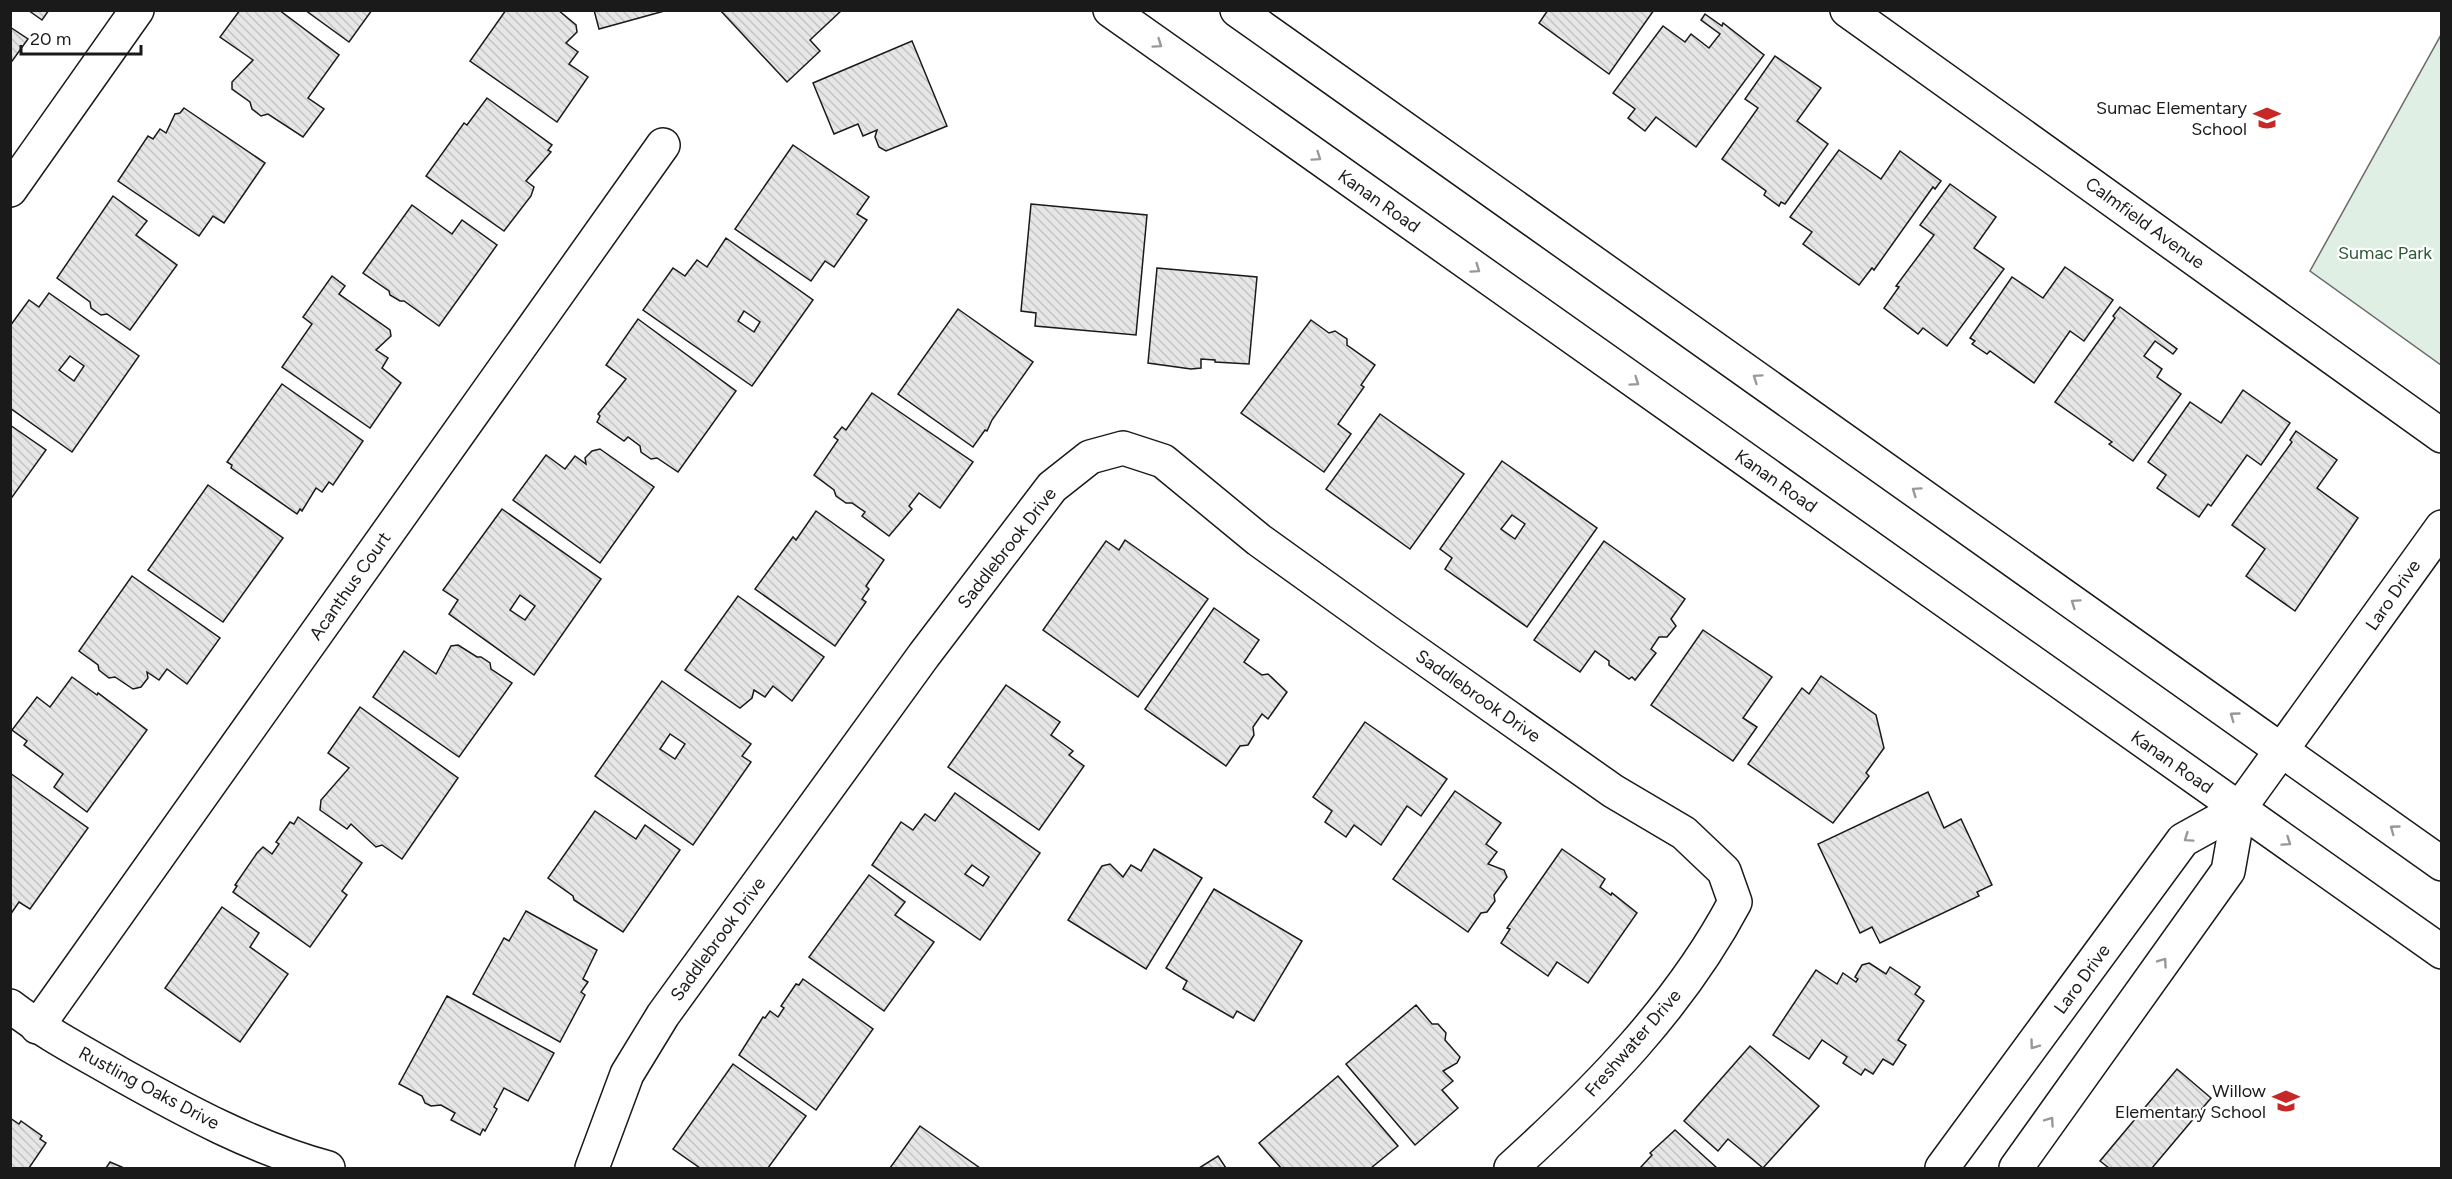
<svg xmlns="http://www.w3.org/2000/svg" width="2452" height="1179" viewBox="0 0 2452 1179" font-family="Figtree,sans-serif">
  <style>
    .park { fill: #e0efe3; stroke: #6a6a6a; stroke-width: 1.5 }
    .building { fill: url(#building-back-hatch); stroke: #1a1a1a; stroke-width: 1.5; fill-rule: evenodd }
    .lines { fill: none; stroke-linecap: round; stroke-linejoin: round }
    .minor-casing { stroke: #1a1a1a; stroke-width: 36 }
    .secondary-casing { stroke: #1a1a1a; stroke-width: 36 }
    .minor { stroke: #fff; stroke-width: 33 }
    .secondary { stroke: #fff; stroke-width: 33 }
    .oneway { stroke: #989898 }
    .labels { text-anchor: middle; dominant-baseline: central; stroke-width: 4.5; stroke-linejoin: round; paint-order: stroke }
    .poi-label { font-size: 18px; fill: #1a1a1a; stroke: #fff; text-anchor: end }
    .street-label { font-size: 18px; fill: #1a1a1a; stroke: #fff }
    .park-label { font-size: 18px; fill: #2b5a34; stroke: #fff }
  </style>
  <defs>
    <pattern id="building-back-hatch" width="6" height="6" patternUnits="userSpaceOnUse" patternTransform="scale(1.5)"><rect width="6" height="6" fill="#e6e6e6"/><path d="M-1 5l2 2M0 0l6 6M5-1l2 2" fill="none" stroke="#c5c5c5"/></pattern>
  </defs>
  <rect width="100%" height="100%" fill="#fff"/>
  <polygon class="park" points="2441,35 2442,365 2441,365 2310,271"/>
  <g class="building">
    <polygon points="28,10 49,10 42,20"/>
    <polygon points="240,10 279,10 339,55 308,98 324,109 303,137 268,114 261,116 252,109 250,102 232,89 232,82 253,60 220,37"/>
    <polygon points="305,10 372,10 349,42"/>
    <polygon points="506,10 558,10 576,25 577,32 566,43 578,52 569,64 588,77 557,122 470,61"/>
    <polygon points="594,10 668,10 599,29"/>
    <polygon points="720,10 842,10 810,40 820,51 787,82"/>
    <polygon points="1548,10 1654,10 1609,74 1539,23"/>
    <polygon points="1705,14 1722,26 1723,23 1764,55 1696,147 1656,117 1645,131 1628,118 1635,109 1613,93 1663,26 1685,42 1691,34 1709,48 1720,34 1701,20"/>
    <polygon points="10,27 28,39 10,64"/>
    <polygon points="912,41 947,126 886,151 879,147 875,137 877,130 863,136 858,124 834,134 813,83"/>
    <polygon points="1775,56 1821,88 1797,121 1828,144 1785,204 1781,202 1779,206 1764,195 1766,191 1722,159 1758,108 1745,99"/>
    <polygon points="487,98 552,145 548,150 551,152 526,181 534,187 531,196 504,231 426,176 464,123 467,125"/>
    <polygon points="184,108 265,163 224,223 213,216 199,236 118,181 148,136 153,139 160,129 166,133 175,114 180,113"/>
    <polygon points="793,145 869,197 857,214 867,220 834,267 825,261 811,281 735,229"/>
    <polygon points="1839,150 1881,179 1900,151 1941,181 1935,189 1933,187 1874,270 1872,268 1859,285 1803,244 1812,232 1790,217"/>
    <polygon points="1950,184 1996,217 1974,248 2004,269 1947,346 1923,328 1918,334 1884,308 1899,287 1896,286 1934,235 1920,225"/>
    <polygon points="113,196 147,221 136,235 177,265 130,330 107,314 101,315 91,308 90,302 57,278"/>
    <polygon points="1031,204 1147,215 1136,335 1035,326 1036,313 1021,311"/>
    <polygon points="412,205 452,234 462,220 497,245 439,326 404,301 400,301 390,295 389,291 363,273"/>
    <path d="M726 238 813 300 752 386 643 310 673 268 685 276 697 260 707 267ZM744 311 760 322 754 332 738 321Z"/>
    <polygon points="2065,267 2113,300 2084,341 2070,331 2034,383 1990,351 1987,354 1972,344 1975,341 1970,338 2012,277 2043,298"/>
    <polygon points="1157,268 1257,277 1249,364 1215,362 1215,360 1201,359 1201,368 1191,369 1148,363"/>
    <polygon points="332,276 345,286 339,294 390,330 391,336 376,350 388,358 382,368 401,383 370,428 282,367 312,324 303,317"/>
    <path d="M49 293 139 356 72 452 10 408V326L29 300 39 307ZM70 356 84 366 74 381 59 370Z"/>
    <polygon points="2120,307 2177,349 2173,354 2155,341 2144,356 2162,369 2157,377 2181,394 2133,461 2109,444 2112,442 2055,402 2115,318 2113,316"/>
    <polygon points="958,309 1033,362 992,420 987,431 985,430 973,447 898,394"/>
    <polygon points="638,319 736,391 678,472 657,458 651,459 641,452 640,446 628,437 624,441 597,422 600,416 598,414 626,379 606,365"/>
    <polygon points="1311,320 1329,333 1335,331 1347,339 1347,345 1375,365 1361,385 1364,387 1338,424 1351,434 1324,472 1241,413"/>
    <polygon points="282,384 363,441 333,485 329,482 322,492 316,488 302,511 300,509 297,514 231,468 232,465 227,462"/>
    <polygon points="2243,390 2290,423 2261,465 2247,455 2211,506 2208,504 2199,517 2157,488 2166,475 2148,462 2190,402 2221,423"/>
    <polygon points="872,393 973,462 940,508 919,493 909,506 912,509 889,536 862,516 865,512 852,503 846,503 836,496 834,490 814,475 838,440 834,437 842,427 846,430"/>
    <polygon points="1380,414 1464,474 1410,549 1326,489"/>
    <polygon points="10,425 46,450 10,500"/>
    <polygon points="2296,431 2337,460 2317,488 2358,518 2295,611 2246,576 2265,549 2232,525 2292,442 2290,440"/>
    <polygon points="600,449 654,487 600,563 513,500 546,455 565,469 575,456 586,464 585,458 592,451"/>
    <path d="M1502 461 1597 528 1527 627 1445 569 1452 558 1440 549ZM1512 515 1525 524 1515 539 1501 529Z"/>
    <polygon points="208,485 283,538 223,622 148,570"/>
    <path d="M502 509 601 579 534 675 449 614 458 600 443 590ZM520 595 535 606 525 620 510 610Z"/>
    <polygon points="816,511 884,560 866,586 869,589 862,599 866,602 835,646 755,589 793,537 796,540"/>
    <polygon points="1125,540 1208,599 1138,697 1043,630 1106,541 1119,550"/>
    <polygon points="1604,541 1685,599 1671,619 1676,626 1667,637 1659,637 1651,649 1656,653 1635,680 1632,677 1629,679 1609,665 1609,661 1595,651 1580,672 1534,640"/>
    <polygon points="132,576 220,638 187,684 167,669 159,680 147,672 148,678 141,687 133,689 115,677 109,678 99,670 98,665 79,651"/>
    <polygon points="738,596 824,657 792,701 773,686 765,697 754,690 752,698 740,708 685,670"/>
    <polygon points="1214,608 1259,640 1244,662 1262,675 1268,674 1287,692 1268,719 1262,714 1253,727 1254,735 1248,745 1240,746 1226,766 1145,709"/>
    <polygon points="1703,630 1772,677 1743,718 1757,727 1733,761 1651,705"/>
    <polygon points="458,645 477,657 481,657 490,663 491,669 512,683 459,757 373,697 404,651 436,674 451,646"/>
    <polygon points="1821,676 1876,715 1884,748 1866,773 1869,776 1833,823 1748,764 1802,688 1809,694"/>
    <polygon points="72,677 97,695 98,693 147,730 87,812 54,787 63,774 24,745 27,741 12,730 37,697 50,707"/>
    <path d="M662 681 751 744 742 756 751 762 693 845 595 776ZM670 734 685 744 675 759 660 749Z"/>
    <polygon points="1006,685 1060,722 1051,735 1073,751 1069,755 1084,766 1039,830 948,767"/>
    <polygon points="360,707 458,778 402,859 382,845 376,847 351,824 347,829 320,810 321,800 349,768 328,753"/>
    <polygon points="1365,722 1447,779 1421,816 1407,806 1381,845 1354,825 1346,837 1325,822 1332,811 1313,797"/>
    <polygon points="10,773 88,828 30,909 19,902 10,915"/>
    <polygon points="1455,791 1501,823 1486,844 1497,852 1488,864 1504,870 1507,877 1494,895 1495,901 1487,912 1481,913 1468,932 1393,879"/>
    <polygon points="1928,792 1944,828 1961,819 1992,885 1977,892 1979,896 1880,943 1872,927 1860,933 1818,844"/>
    <path d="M955 793 1040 853 980 940 872 865 901 822 913 830 925 814 935 821ZM972 865 989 877 983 886 965 874Z"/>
    <polygon points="595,811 636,839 645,825 680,850 623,932 574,900 573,896 548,878"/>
    <polygon points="298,817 362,863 342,891 347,895 310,947 233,892 237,886 235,885 257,853 263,847 272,854 279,844 276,842 290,822 294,824"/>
    <polygon points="1154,849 1202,878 1146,969 1068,920 1102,866 1110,864 1123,877 1131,865 1141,871"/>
    <polygon points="1562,849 1605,879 1600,887 1611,895 1612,893 1637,913 1588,983 1557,962 1548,976 1501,943 1510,929 1507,928"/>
    <polygon points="869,875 905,902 895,915 934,942 884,1011 809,957"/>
    <polygon points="1214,889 1302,941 1254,1021 1237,1011 1233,1018 1183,989 1187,981 1166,968"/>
    <polygon points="222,907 259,933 250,947 288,974 240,1042 165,988"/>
    <polygon points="526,911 597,950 583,979 588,982 581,992 585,995 560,1042 473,994 504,938 509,941"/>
    <polygon points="1869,963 1886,974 1890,967 1920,987 1915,994 1924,1001 1898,1040 1906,1045 1893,1065 1883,1059 1873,1074 1865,1069 1861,1075 1843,1063 1847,1057 1822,1040 1809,1059 1773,1035 1816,970 1837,984 1843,973 1856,982 1858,979 1855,977 1862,965"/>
    <polygon points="803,979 873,1029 816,1110 739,1055 763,1017 765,1018 770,1011 778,1017 784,1008 781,1006 796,984 799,985"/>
    <polygon points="447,996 554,1053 528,1101 504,1088 494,1107 497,1109 485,1131 483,1129 480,1135 451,1120 455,1113 441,1105 431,1106 425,1103 422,1096 399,1084"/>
    <polygon points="1416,1005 1432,1024 1438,1024 1446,1033 1445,1040 1460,1057 1457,1063 1443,1071 1453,1081 1442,1090 1458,1108 1415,1145 1346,1064"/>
    <polygon points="1750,1046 1819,1106 1763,1168 1728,1139 1718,1151 1684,1121"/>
    <polygon points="733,1064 806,1116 768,1168 700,1168 673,1149"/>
    <polygon points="2177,1069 2211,1098 2152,1168 2109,1168 2100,1161"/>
    <polygon points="1338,1076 1398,1146 1371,1168 1281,1168 1259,1143"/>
    <polygon points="10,1118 19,1124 21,1121 42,1136 40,1139 46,1143 29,1168 10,1168"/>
    <polygon points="920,1126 980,1168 890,1168"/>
    <polygon points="1675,1130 1717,1168 1640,1168 1652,1155 1650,1153"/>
    <polygon points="1218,1156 1226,1168 1199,1168"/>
    <polygon points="110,1162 124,1168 106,1168"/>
  </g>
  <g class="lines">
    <defs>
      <g id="minor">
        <polyline points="1847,10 2442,436"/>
        <polyline points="10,190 137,10"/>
        <path d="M10 1006C45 1033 82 1052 120 1074 186 1111 254 1148 328 1168"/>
        <polyline points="37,1027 663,145"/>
        <path d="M592 1168 627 1074 663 1015 924 655 1052 487 1090 457 1123 448 1163 461 1259 540 1390 634 1613 791 1684 833 1724 871 1735 902C1680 1006 1597 1090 1511 1168"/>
        <polyline points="1942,1168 2183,840 2239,809 2442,527"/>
        <polyline points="2016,1168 2228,871 2239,809"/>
      </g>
      <g id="secondary">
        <polyline points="1110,10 2442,952"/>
        <polyline points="1237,10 2442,864"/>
      </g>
    </defs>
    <use href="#minor" class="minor-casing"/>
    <use href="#secondary" class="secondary-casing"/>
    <use href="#minor" class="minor"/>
    <use href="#secondary" class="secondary"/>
  </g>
  <defs><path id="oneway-chevron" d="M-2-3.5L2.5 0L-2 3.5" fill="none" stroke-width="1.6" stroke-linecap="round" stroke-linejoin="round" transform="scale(1.5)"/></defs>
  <g class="oneway">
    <use href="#oneway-chevron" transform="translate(1158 44) rotate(35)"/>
    <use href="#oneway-chevron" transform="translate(1317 157) rotate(35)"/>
    <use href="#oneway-chevron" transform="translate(1476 269) rotate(35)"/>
    <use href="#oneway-chevron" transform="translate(1757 378) rotate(-145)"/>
    <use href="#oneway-chevron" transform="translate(1635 382) rotate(35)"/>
    <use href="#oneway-chevron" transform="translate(1916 491) rotate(-145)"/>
    <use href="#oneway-chevron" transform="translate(2075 603) rotate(-145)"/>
    <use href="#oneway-chevron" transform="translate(2234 716) rotate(-144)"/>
    <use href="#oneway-chevron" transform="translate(2394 829) rotate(-144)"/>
    <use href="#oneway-chevron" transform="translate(2188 838) rotate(145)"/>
    <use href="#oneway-chevron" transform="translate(2287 842) rotate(34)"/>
    <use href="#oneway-chevron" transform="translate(2163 962) rotate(-55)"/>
    <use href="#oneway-chevron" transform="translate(2034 1045) rotate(126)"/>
    <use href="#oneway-chevron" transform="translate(2050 1121) rotate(-55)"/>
  </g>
  <defs>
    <symbol id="school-bare" viewBox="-9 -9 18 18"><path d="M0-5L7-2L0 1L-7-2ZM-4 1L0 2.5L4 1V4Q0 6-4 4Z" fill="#c62828" stroke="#fff" stroke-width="2.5" paint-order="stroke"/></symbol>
  </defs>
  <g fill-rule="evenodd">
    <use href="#school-bare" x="2248" y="99" width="38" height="38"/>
    <use href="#school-bare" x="2267" y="1082" width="38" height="38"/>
  </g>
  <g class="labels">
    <g class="poi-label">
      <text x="2247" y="108">Sumac Elementary<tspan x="2247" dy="21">School</tspan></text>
      <text x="2266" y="1091">Willow<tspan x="2266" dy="21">Elementary School</tspan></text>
    </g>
    <g class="street-label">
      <text transform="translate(1379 201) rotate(35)">Kanan Road</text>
      <text transform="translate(2145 223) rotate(36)">Calmfield Avenue</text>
      <text transform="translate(1776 481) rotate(35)">Kanan Road</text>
      <text transform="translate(1007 548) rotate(-52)">Saddlebrook Drive</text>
      <text transform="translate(350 586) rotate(-55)">Acanthus Court</text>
      <text transform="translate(2393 595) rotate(-55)">Laro Drive</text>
      <text transform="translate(1478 696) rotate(35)">Saddlebrook Drive</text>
      <text transform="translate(2172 762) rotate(35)">Kanan Road</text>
      <text transform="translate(718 939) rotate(-54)">Saddlebrook Drive</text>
      <text transform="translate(2082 979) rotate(-54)">Laro Drive</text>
      <text transform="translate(1633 1043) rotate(-49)">Freshwater Drive</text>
      <text transform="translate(149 1088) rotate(28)">Rustling Oaks Drive</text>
    </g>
    <g class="park-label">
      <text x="2385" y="253">Sumac Park</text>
    </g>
  </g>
  <rect width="2452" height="1179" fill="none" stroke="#1a1a1a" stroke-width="24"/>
  <path d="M21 45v9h120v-9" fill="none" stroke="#1a1a1a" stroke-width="3"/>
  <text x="30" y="45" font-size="18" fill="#1a1a1a" stroke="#ffffff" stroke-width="4.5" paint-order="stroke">20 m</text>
</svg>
